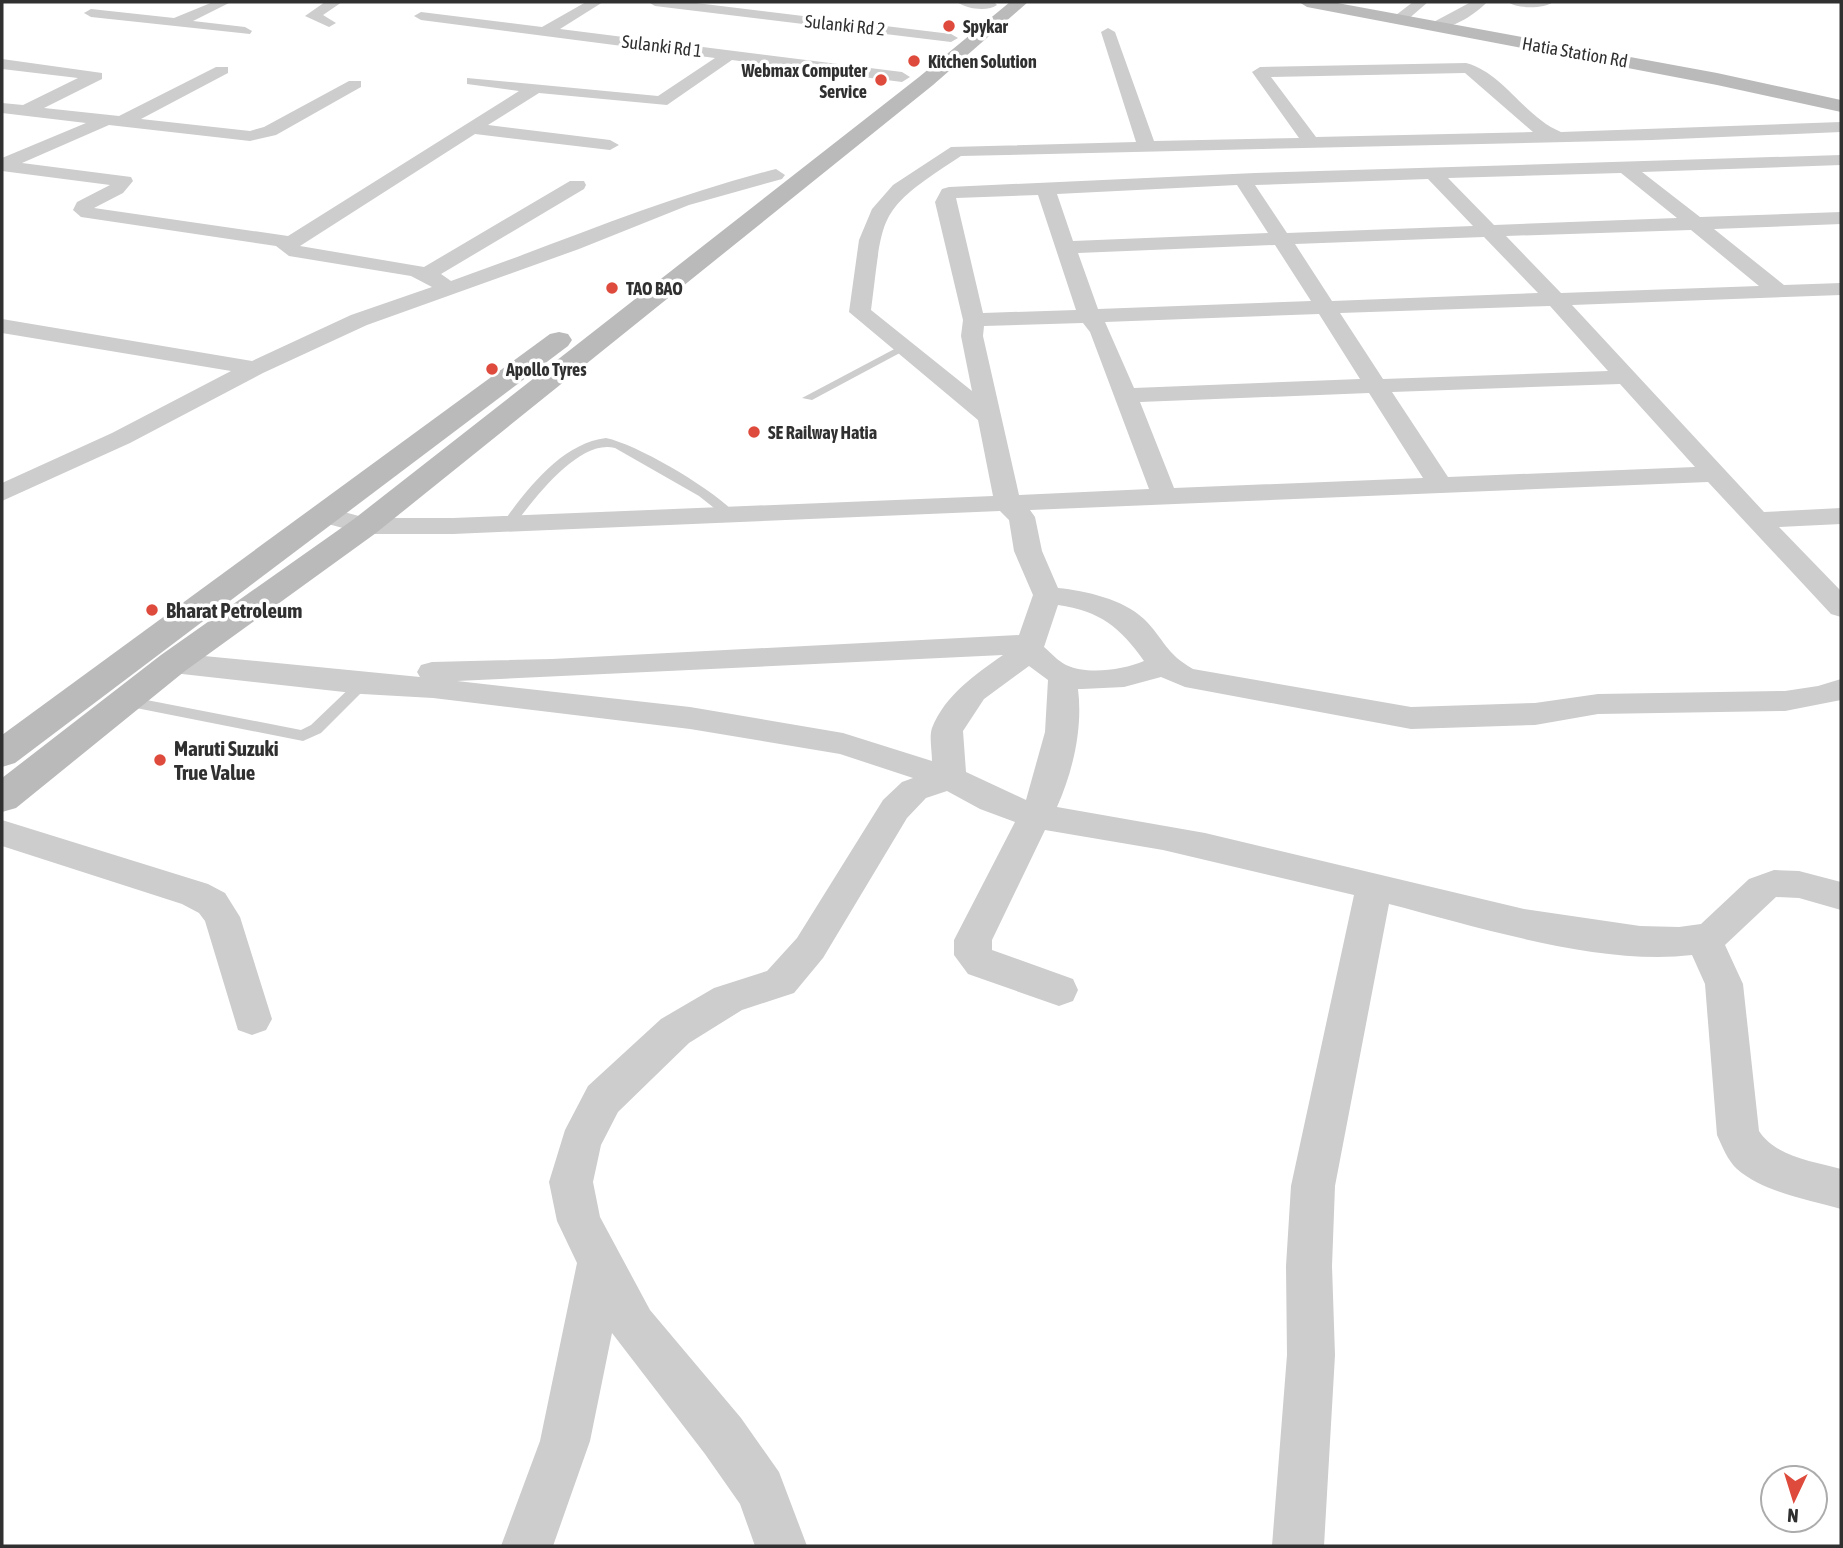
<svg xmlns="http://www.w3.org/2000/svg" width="1843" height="1548" viewBox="0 0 1843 1548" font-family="'Asap Condensed',sans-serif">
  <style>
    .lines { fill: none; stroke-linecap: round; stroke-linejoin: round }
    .lane { fill: #cdcdcd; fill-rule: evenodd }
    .street { fill: #cdcdcd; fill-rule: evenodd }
    .secondary { fill: #bababa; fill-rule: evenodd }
    .poi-dot { fill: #de4b3c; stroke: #fff; stroke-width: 2.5 }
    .labels { text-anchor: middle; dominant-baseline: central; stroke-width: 7; stroke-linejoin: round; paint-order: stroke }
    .far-street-label { font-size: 18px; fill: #303030; stroke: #fff }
    .far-poi-label { font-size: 18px; font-weight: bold; fill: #303030; stroke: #fff; text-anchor: start }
    .poi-label { font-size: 21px; font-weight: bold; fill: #303030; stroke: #fff; text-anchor: start }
  </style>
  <rect width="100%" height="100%" fill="#fff"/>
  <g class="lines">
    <g class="lane">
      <polygon points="902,345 911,347 812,400 802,398"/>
      <path d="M606 438C639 445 716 491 738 516L732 520 728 519 699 496 615 448C579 438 532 501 513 527H503L502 524C526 490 562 443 606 438Z"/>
      <polygon points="362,679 369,684 367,687 321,733 303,741 126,706 119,701 126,696 301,730 311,725 357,681"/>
    </g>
    <g class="street">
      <polygon points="213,2 231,2 193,21 245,27 252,31 250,34 91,17 84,13 91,9 174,18"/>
      <polygon points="325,2 342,2 323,15 336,23 329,27 305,16"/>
      <path d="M586 2H603L560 29 902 72 910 77 902 82 732 60 667 105 539 93 488 125 610 140 619 145 610 150 475 134 300 246 424 267 570 181H584L586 185 584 189 441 274 451 281C559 243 665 197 776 169L785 175 782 179 689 205 579 249 367 325 263 373 130 443 2 501V483L112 433 231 371 2 333V319L252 361 351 315 432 287 411 276 289 256 276 246 81 217 73 210 77 202 110 185 2 171V158L86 123 2 113V103L23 105 78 78 2 69V59L102 73V79L44 108 119 116 216 67H228V73L141 119 250 131 264 127 349 81H361V87L276 135 250 141 109 125 22 163 131 177 133 181 123 193 94 208 288 236 519 91 467 84V78L658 96 715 58 421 20 414 16 421 12 542 27Z"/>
      <polygon points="648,2 688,2 951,34 958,38 951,42 655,6"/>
      <path d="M957 2H994L997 5C988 12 966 9 957 2Z"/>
      <polygon points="1413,2 1428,2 1406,21 1396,21 1396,15"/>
      <path d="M1471 2H1487C1475 15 1448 32 1430 28L1428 25Z"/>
      <path d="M1508 2H1553C1544 9 1517 9 1508 2Z"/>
      <path d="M1108 28 1115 32 1154 141 1299 138 1252 72 1260 67 1466 63C1504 73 1524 117 1561 132L1841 122V132L1652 140 961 156C875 212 884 212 871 310L972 391 961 336 963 320 935 202 942 189 949 187 1255 173 1841 155V165L1642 172 1700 217 1841 212V224L1714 229 1784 285 1841 283V295L1572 305 1764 512 1841 508V524L1779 527 1841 591V617L1831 614 1708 482 1030 510 1035 517 1042 551 1058 588C1086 591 1123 599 1144 619 1165 640 1165 653 1193 669L1411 707 1535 703 1598 694 1785 691 1818 686 1841 679V700L1785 711 1598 714 1535 725 1411 729 1185 687 1161 677 1124 687 1082 689H1078C1083 728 1073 771 1057 807L1205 833 1524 909 1640 926 1679 927 1701 924 1749 879 1774 870 1799 871 1841 882V910L1799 898 1776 897 1725 945 1743 984 1759 1131C1776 1157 1813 1161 1841 1169V1209C1809 1200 1763 1192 1737 1169 1728 1161 1722 1146 1717 1135L1705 984 1692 955C1600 966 1478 927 1389 904L1335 1186 1332 1266 1335 1355 1324 1546H1272L1287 1355 1286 1266 1291 1186 1354 895 1163 850 1045 830 992 940V950L1073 979 1078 990 1073 1001 1059 1006 968 974 954 955V940L1015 822 980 809 947 791 926 798 907 818 823 958 794 993 742 1010 689 1043 618 1112 601 1145 593 1182 600 1217 650 1310 741 1418 779 1472 807 1546H755L740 1504 705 1454 612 1333 590 1441 553 1546H501L540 1441 577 1263 557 1221 549 1182 565 1130 588 1086 661 1019 714 988 767 971 797 938 883 800 902 782 913 778 840 754 690 729 433 698 362 694 173 673 162 670 158 663 162 656 173 653 420 677 417 672 421 665 432 662 552 659 1019 635 1033 595 1014 551 1009 520 1000 511 453 534H365L317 521 313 515 317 509 326 507 366 518H453L993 496 978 420 849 312 859 240 872 209 893 185 951 147 1136 142 1101 32ZM1465 73 1533 132 1316 137 1271 77ZM1621 173 1677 218 1494 225 1448 178ZM1428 179 1473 226 1287 233 1255 185ZM1237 185 1268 233 1073 241 1057 194ZM1038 195 1076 310 983 313 956 198ZM1691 230 1759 286 1561 293 1506 236ZM1484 237 1538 293 1332 301 1295 244ZM1275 245 1311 301 1098 309 1078 253ZM1550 306 1608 371 1383 379 1340 313ZM1319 314 1360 379 1134 388 1105 322ZM1083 323 1090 332 1149 489 1019 495 983 336 984 326ZM1620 384 1695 467 1448 477 1392 392ZM1369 393 1423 478 1174 488 1140 402ZM1058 605C1100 611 1120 627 1144 661 1123 670 1087 675 1066 665 1058 661 1051 653 1044 647ZM1003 655C976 674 945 695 932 728 929 737 932 751 932 761L843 733 690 707 457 681ZM1029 666 1048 680 1045 732 1026 800 966 772 963 731 984 699Z"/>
      <polygon points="2,820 208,884 225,893 240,917 272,1019 266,1030 252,1035 238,1030 205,921 199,913 182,904 2,846"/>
    </g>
    <g class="secondary">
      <polygon points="1010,2 1028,2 933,85 376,533 185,671 16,808 2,812 2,778 161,655 354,519 919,77"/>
      <polygon points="1299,2 1332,2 1717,73 1841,100 1841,112 1717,85 1307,7"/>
      <polygon points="559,332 568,334 572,340 568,346 15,763 2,767 2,735 550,334"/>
    </g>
  </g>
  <g class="poi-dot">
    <circle cx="949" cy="26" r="7"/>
    <circle cx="914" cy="61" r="7"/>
    <circle cx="881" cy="80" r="7"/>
    <circle cx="612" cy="288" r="7"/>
    <circle cx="492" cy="369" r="7"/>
    <circle cx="754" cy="432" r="7"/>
    <circle cx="152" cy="610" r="7"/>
    <circle cx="160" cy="760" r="7"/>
  </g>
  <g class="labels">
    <g class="far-street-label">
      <text transform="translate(845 25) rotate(6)">Sulanki Rd 2</text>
      <text transform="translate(662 46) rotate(7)">Sulanki Rd 1</text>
      <text transform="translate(1575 52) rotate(10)">Hatia Station Rd</text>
    </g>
    <g class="far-poi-label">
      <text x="963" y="26">Spykar</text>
      <text x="928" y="61">Kitchen Solution</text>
      <text x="867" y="70" text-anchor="end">Webmax Computer<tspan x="867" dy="21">Service</tspan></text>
      <text x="626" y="288">TAO BAO</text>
      <text x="506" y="369">Apollo Tyres</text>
      <text x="768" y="432">SE Railway Hatia</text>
    </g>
    <g class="poi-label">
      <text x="166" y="610">Bharat Petroleum</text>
      <text x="174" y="748">Maruti Suzuki<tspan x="174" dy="24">True Value</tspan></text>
    </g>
  </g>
  <rect width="1843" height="1548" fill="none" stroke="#303030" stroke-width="7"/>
  <g transform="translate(1794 1499) rotate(184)"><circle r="33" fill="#ffffff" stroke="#acacac" stroke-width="2"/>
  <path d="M0-5L12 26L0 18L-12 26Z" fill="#de4b3c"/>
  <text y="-10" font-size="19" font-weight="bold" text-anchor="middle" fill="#303030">N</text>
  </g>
</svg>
